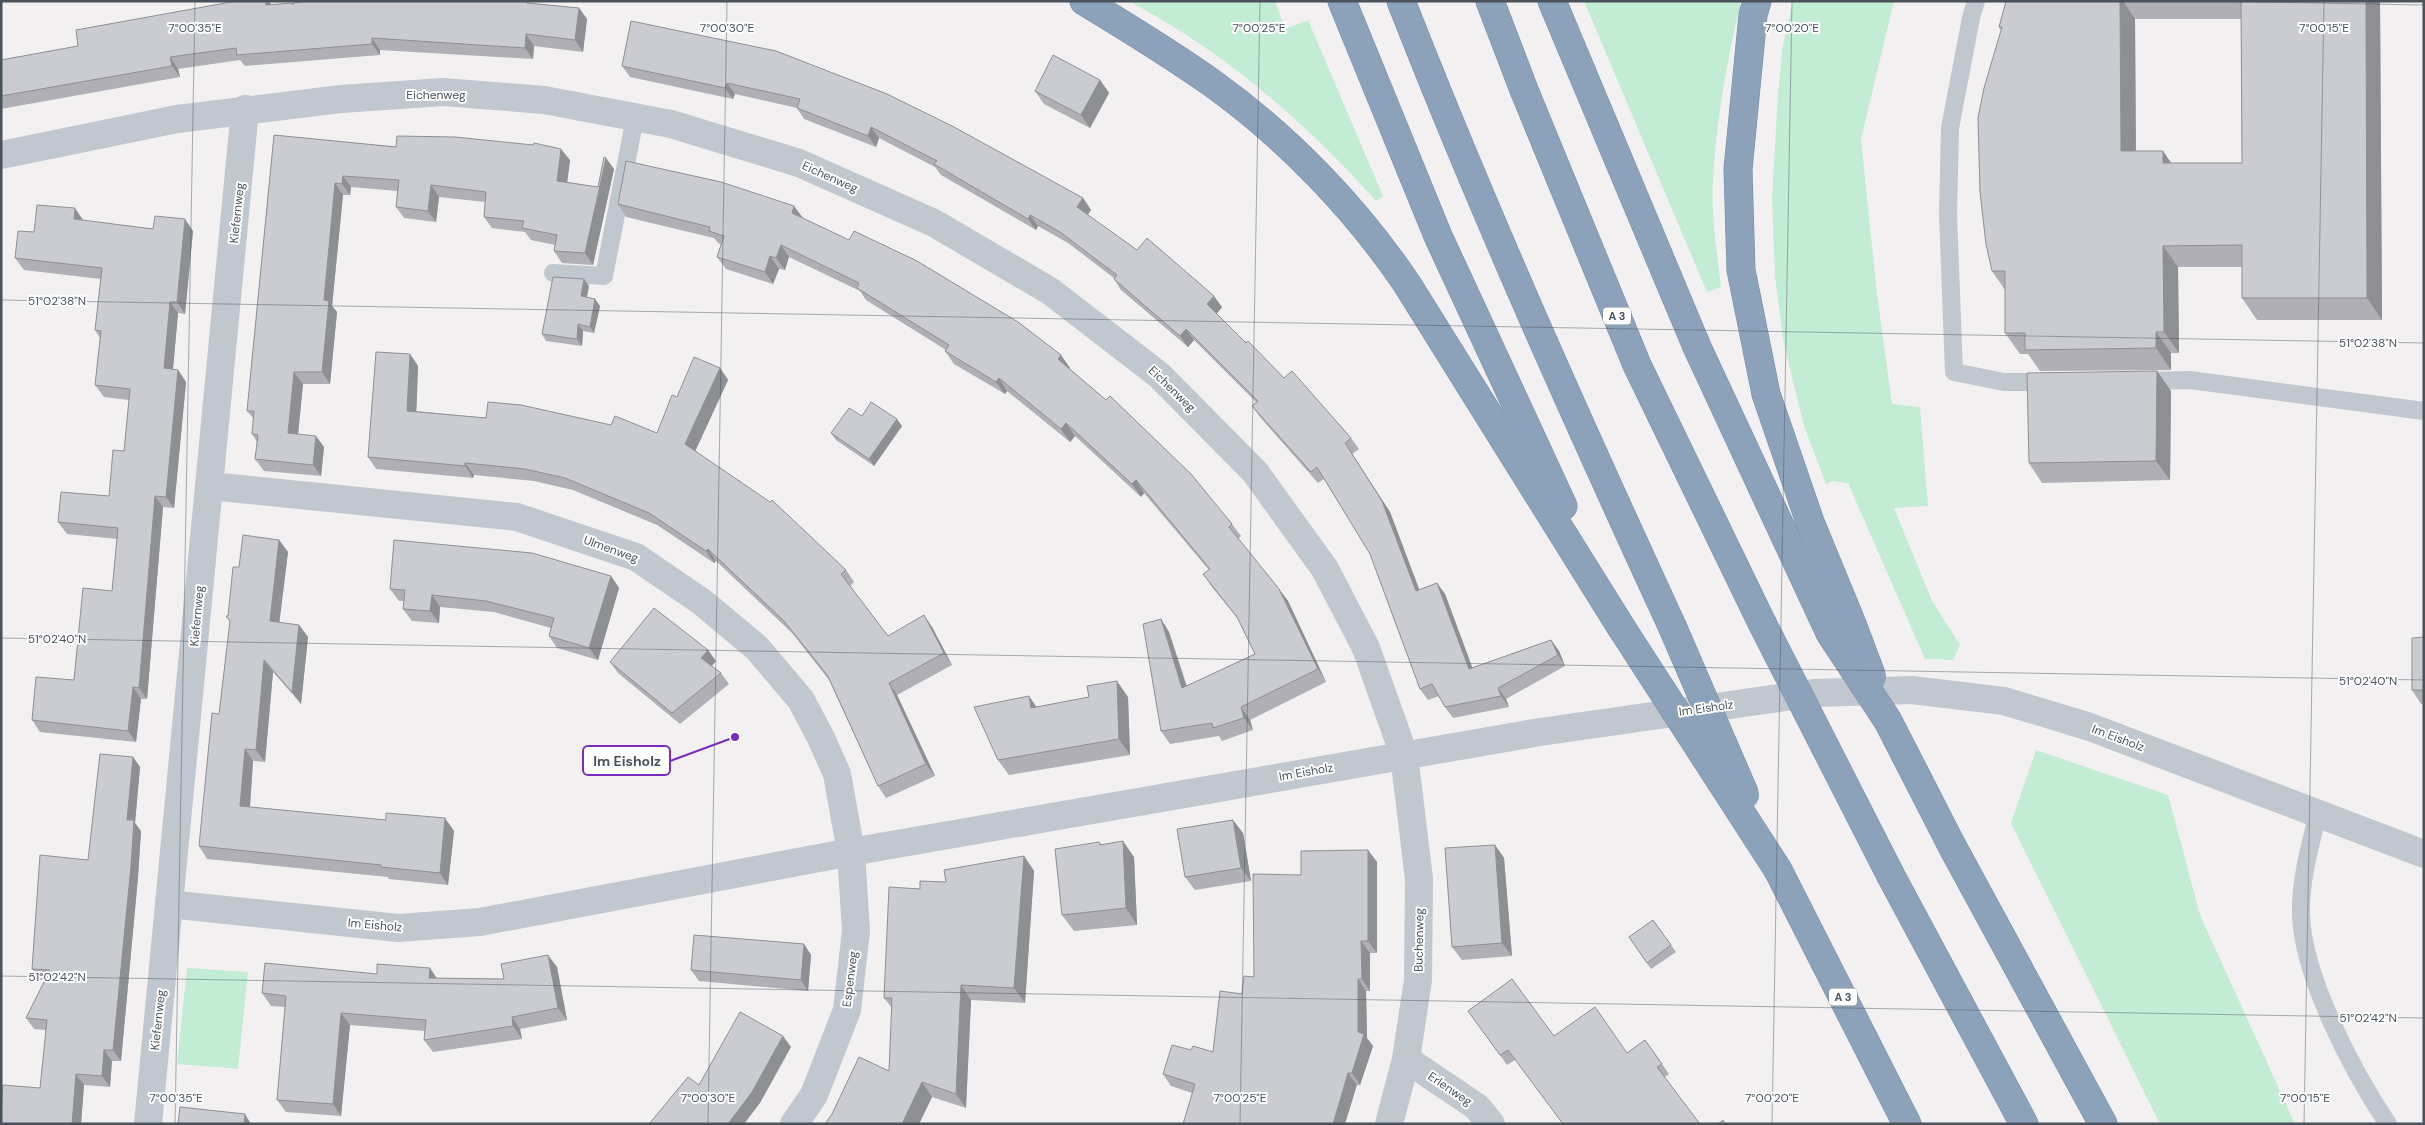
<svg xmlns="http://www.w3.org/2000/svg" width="2425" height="1125" viewBox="0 0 2425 1125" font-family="'DM Sans',sans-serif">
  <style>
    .green { fill: #c3ecd4 }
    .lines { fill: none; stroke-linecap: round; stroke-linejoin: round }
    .highway-casing { stroke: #788da6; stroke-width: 29 }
    .lane { stroke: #c0c7ce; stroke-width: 18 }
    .street { stroke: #c0c7ce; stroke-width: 28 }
    .highway { stroke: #8ca1ba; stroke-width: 28 }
    .highway-bridge-casing { stroke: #788da6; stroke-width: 29; stroke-linecap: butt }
    .highway-bridge { stroke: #8ca1ba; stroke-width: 28 }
    .wall { fill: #afafb5; fill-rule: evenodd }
    .shaded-wall { fill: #8e8f93 }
    .building { fill: #cbccd2; stroke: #8e8f93 }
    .ticks { fill: none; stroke: #4a535c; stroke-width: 1; stroke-opacity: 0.45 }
    .labels { text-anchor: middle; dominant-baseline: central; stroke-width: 4; stroke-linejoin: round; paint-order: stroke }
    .shield { fill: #fff; stroke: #80878d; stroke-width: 1 }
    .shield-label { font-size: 11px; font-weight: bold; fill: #4a535c }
    .street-label { font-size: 12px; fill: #4a535c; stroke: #fff }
    .ticks-label { font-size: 12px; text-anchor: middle; fill: #4a535c; stroke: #fff; stroke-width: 4; stroke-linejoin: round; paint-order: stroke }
    .leader { fill: none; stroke: #7b2cbf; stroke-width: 2 }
    .callout-dot { fill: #7b2cbf; stroke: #fff; stroke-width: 2 }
    .callout { fill: #fff; stroke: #7b2cbf; stroke-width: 2 }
    .callout-label { font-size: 14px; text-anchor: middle; font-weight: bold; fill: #4a535c }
  </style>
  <rect width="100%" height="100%" fill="#f2f0f0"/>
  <g class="green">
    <path d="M1129 1H1275L1285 29 1308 20 1383 196 1376 201C1305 121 1224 52 1129 1Z"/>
    <path d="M1584 1H1741C1727 60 1716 121 1713 181 1711 217 1717 253 1721 287L1707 292Z"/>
    <polygon points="1793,1 1894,1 1861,139 1877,294 1892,404 1920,407 1928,506 1894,508 1932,601 1960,645 1953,660 1925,659 1848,483 1832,481 1826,484 1804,426 1784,344 1775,276 1772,198 1778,94 1783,45"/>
    <polygon points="2036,750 2168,795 2200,915 2295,1124 2160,1124 2011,823"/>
    <polygon points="187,968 248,972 238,1069 177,1064"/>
  </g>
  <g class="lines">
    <defs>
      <g id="highway">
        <path d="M1084 1C1127 27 1171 54 1212 83 1287 137 1355 207 1407 284L1621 627"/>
        <polyline points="1342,1 1438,236 1563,506"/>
        <path d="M1401 1C1484 213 1577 420 1672 626"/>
        <polyline points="1490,1 1524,90 1637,365 1762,623"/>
        <polyline points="1552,1 1697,347 1830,633"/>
        <polyline points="1757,1 1753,15 1738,169 1741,270 1766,394 1810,522 1852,624"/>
        <polyline points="1888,721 1952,846 2103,1124"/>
        <polyline points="1778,870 1907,1124"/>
        <polyline points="1891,876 2024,1124"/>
      </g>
    </defs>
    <use href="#highway" class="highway-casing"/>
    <g class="lane">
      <polyline points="1976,1 1971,18 1950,128 1948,214 1954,372 2004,382 2049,382"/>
      <polyline points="553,273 604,276 635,118"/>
      <polyline points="2140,381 2190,380 2424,411"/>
      <path d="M2318 813C2310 846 2300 881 2301 915 2303 977 2353 1072 2388 1124"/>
    </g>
    <g class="street">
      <polyline points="1,155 177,119 341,99 443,92 544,100 671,124 799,163 934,223 1050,291 1159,375 1255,472 1325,569 1366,648 1404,755 1419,879 1418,980 1406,1059 1389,1124"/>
      <polyline points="210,486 517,517 636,557 702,602 757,648 801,700 821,738 837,774 851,852 856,931 847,1010 814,1095 794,1124"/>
      <polyline points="169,904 398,928 480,922 851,852 1540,732 1814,693 1912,690 2004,701 2090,727 2424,854"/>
      <polyline points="1406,1059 1477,1107 1491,1124"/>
      <polyline points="148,1124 245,109"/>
    </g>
    <use href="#highway" class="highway"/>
    <defs>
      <g id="highway-bridge">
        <polyline points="1762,623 1891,876"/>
        <polyline points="1852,624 1872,677"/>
        <polyline points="1672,626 1745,795"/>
        <polyline points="1621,627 1778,870"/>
        <polyline points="1830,633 1888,721"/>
      </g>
    </defs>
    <use href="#highway-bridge" class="highway-bridge-casing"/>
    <use href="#highway-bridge" class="highway-bridge"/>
  </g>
  <g class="wall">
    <polygon points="231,1 269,1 271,5 530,3 579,8 587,19 583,52 534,46 533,59 380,50 380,55 245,66 240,60 178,69 180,77 1,109 1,60 78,46 231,2"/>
    <path d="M2006 1H2380L2382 320H2257L2242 298V267H2178L2179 353H2171V370L2040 371 2028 354H2020L2005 333V290L1992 271 2001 30 1999 27ZM2135 19H2241L2242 163H2171L2163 151H2136Z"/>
    <polygon points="631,21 1083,198 1091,210 1087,215 1137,250 1222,307 1216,314 1284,378 1351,438 1359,449 1352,454 1390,512 1419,590 1437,583 1445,594 1472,668 1551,640 1559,651 1565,666 1506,699 1509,707 1453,718 1445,707 1439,696 1428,700 1420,689 1370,554 1324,479 1318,483 1260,417 1252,406 1256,402 1194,340 1188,347 1121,290 1114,279 1114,278 1068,243 1038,226 1036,230 941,175 935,167 879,138 876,147 804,119 797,108 735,94 733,99 630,77 622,66"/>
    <polygon points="1100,80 1109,93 1090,128 1044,104 1035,91"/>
    <polygon points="274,135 396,147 570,160 567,182 598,187 614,169 593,265 562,263 554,251 555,245 531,240 525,232 492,228 484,217 485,202 439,197 436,222 404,218 396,207 397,191 351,187 350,195 343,195 332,306 337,312 330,384 303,384 298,434 324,447 321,476 264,471 255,459 257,442 252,434 254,419 247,411"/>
    <polygon points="618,204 803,219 1070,368 1069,369 1232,524 1241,536 1238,539 1279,589 1288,601 1326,682 1250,720 1253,730 1222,741 1219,736 1170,744 1161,731 1161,619 1169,632 1187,686 1255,654 1239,620 1212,587 1203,574 1209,570 1144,493 1141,497 1075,436 1070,442 1007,391 1005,394 954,364 945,351 946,350 866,300 860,291 789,257 785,270 779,269 773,284 726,269 717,257 721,244 718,243 714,238 626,217"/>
    <polygon points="83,221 153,229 193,231 185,314 178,313 173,369 178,370 186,382 174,508 163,507 147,699 141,699 136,742 40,732 32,720 74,680 112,591 117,539 67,534 58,522 109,496 124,451 129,400 104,397 95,385 100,338 95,330 101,279 24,270 15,258 34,232"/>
    <polygon points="589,286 587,298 600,306 594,333 583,331 582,346 546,341 542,334"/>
    <polygon points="410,354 418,366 416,411 486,418 611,425 657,433 677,397 720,368 728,380 695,451 846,570 854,582 850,586 888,636 932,627 952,665 897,695 935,776 886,798 878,786 829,680 792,633 716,561 714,563 657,525 573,490 534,481 474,475 473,478 376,469 368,457"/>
    <polygon points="2157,371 2171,391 2170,480 2042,483 2029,463"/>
    <polygon points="862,416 902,426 874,466 836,440 831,433"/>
    <polygon points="279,540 288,552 279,623 299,625 308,637 301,704 273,672 265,762 253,761 250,807 454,831 448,885 389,879 388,877 207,859 199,846 219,714 230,622 226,616 228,616 239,567"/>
    <polygon points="611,576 619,588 598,660 557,648 549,636 551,628 494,612 440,607 439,623 412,621 403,609 404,601 399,601 390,589"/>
    <polygon points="2424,637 2424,704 2421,704 2412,690"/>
    <polygon points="716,661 712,666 721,673 729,684 680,724 618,673 610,662"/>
    <polygon points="1128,697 1130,755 1009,775 998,760"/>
    <polygon points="133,757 140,767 135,823 141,831 138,877 121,1061 112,1061 110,1087 84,1085 81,1124 1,1124 40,1088 46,1030 34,1029 26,1018 45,980 40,980 32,969 88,860"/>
    <polygon points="1243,833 1251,881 1195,890 1185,877"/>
    <polygon points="1099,842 1101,844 1134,857 1137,925 1074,931 1062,915"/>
    <polygon points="1495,845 1504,858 1512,956 1462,960 1452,947"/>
    <polygon points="1024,856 1034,871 1025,1003 971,1000 966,1108 932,1097 919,1124 825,1124 889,1071 892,1008 884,998 920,889 946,882"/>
    <polygon points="1377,862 1377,953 1370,953 1370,991 1366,991 1367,1038 1373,1046 1360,1085 1357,1085 1192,1093 1171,1086 1163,1074 1191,1050 1213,1052 1242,994 1254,977"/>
    <polygon points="1653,920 1676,952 1651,969 1629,937"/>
    <polygon points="804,944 811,955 808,991 699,981 691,970"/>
    <polygon points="557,967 567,1020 520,1029 522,1039 433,1052 424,1040 425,1031 350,1025 341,1116 286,1112 277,1100 285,1007 271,1006 262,993 377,974 437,978 504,979"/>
    <polygon points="1468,1011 1554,1036 1627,1053 1645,1040 1669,1074 1665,1077 1515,1060 1507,1065"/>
  </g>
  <g class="shaded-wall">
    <polygon points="265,1 269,1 272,6 266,5"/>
    <polygon points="2120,1 2123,1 2135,19 2136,173 2121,151"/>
    <polygon points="2366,1 2380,1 2382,320 2367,298"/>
    <polygon points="579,8 587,19 583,52 575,40"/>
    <polygon points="526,34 534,46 533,59 525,48"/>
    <polygon points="372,38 380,50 380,55 372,44"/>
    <polygon points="170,57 178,69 180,77 172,66"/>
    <polygon points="1100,80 1109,93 1090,128 1081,115"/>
    <polygon points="727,83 735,94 733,99 725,88"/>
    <polygon points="871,127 879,138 876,147 868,136"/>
    <polygon points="561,149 570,160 566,192 557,181"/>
    <polygon points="2163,151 2178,173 2163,163"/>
    <polygon points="606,158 614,169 593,265 585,253"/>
    <polygon points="343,176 351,187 350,195 342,184"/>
    <polygon points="335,183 343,195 332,306 337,312 330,384 322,372 324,300"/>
    <polygon points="431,185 439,197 436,222 428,211"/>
    <polygon points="1083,198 1091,210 1085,219 1077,207"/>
    <polygon points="794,206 803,218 792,213"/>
    <polygon points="75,208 83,220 74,219"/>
    <polygon points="1030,215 1038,226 1036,230 1028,219"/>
    <polygon points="185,219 193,231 185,314 177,302"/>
    <polygon points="781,245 789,257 785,270 776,258"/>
    <polygon points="2163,246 2178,267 2179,353 2164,332"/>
    <polygon points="770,256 779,269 773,284 765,272"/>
    <polygon points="584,279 589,286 585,303 581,296"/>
    <polygon points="1214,296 1222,307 1215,316 1207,304"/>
    <polygon points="595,299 600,306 594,333 590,327"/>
    <polygon points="170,302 178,313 172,380 164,368"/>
    <polygon points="578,324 583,331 582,346 577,339"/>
    <polygon points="1186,329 1194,340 1188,347 1180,336"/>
    <polygon points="2156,332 2171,353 2171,370 2156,348"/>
    <polygon points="410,354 418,366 416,423 407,411"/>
    <polygon points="1061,355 1070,368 1067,372 1058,359"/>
    <polygon points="720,368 728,380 693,456 685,444"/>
    <polygon points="178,370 186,382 174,508 166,497"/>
    <polygon points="2157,371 2171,391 2170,480 2156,461"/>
    <polygon points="294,372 303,384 297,445 288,433"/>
    <polygon points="999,378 1007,391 1005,394 996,382"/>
    <polygon points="897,419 902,426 874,466 869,459"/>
    <polygon points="1066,423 1075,436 1070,442 1061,429"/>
    <polygon points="316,436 324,447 321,476 313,465"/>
    <polygon points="1345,443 1390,512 1424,602 1416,591"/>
    <polygon points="465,463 474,475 473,478 465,466"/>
    <polygon points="1136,480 1144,493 1141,497 1132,484"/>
    <polygon points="155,496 163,507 147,699 139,688"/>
    <polygon points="279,540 288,552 278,634 270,621"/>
    <polygon points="708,549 716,561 714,563 706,551"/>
    <polygon points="611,576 619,588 598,660 589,648"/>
    <polygon points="1437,583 1445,594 1477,680 1469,669"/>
    <polygon points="1279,589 1288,601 1326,682 1318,669"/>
    <polygon points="432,595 440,607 439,623 430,611"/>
    <polygon points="924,615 932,627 952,665 944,653"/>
    <polygon points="1161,619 1169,632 1191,701 1182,688"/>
    <polygon points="299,625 308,637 301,704 292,692"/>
    <polygon points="1551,640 1559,651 1565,666 1558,655"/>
    <polygon points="708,650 716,661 709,669 701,658"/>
    <polygon points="264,660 273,672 265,762 256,750"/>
    <polygon points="1117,681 1128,697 1130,755 1119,739"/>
    <polygon points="889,683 897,695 935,776 926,764"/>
    <polygon points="133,687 141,699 136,742 128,731"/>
    <polygon points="1498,688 1506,699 1509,707 1501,696"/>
    <polygon points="1029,696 1040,712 1031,708"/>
    <polygon points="1241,707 1250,720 1253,730 1244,718"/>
    <polygon points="245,749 253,761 249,818 240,806"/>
    <polygon points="133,757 140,767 135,823 141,831 138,877 121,1061 113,1050 127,820"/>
    <polygon points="445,818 454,831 448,885 440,873"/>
    <polygon points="1233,820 1243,833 1251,881 1241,868"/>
    <polygon points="1123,841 1134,857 1137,925 1126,908"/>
    <polygon points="1495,845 1504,858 1512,956 1502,943"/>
    <polygon points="1368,850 1377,862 1377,953 1368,941"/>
    <polygon points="1024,856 1034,871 1025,1003 1014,988"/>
    <polygon points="1361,941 1370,953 1370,991 1362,979"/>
    <polygon points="804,944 811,955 808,991 801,980"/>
    <polygon points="548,955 557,967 567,1020 558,1008"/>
    <polygon points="430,968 438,980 429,978"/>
    <polygon points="1358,979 1366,991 1367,1038 1373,1046 1360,1085 1352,1073 1358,1032"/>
    <polygon points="961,985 971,1000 966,1108 956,1094"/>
    <polygon points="341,1013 350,1025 341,1116 333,1104"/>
    <polygon points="512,1017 520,1029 522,1039 513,1026"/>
    <polygon points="783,1036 791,1047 760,1103 744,1124 728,1124"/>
    <polygon points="104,1050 112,1061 110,1087 102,1076"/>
    <polygon points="1348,1073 1357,1085 1345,1124 1333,1124"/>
    <polygon points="76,1074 84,1085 81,1124 72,1124"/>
    <polygon points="922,1082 932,1097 919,1124 902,1124"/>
    <polygon points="245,1114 251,1124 244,1124"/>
  </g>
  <g class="building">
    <polygon points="231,1 265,1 266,5 292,3 293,5 293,3 307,1 527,1 527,3 579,8 575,40 526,34 525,48 372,38 372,44 237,55 236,48 170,57 172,66 1,96 1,60 78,46 76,30 231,2"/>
    <polygon points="2006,1 2120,1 2121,151 2163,151 2163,163 2242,163 2241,1 2366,1 2367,298 2242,298 2242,245 2163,246 2164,332 2156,332 2156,348 2025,350 2025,333 2005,333 2005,271 1992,271 1986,244 1980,192 1978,118 1984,88 2002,27 1999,27"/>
    <polygon points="631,21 776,51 887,94 954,127 1083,198 1077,207 1137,250 1147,238 1214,296 1207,304 1246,343 1248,341 1284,378 1292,371 1351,438 1345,443 1382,501 1416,591 1437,583 1469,669 1551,640 1558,655 1498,688 1501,696 1445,707 1432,684 1420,689 1370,554 1317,467 1311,472 1252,406 1258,401 1186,329 1180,336 1114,279 1117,275 1060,232 1030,215 1028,219 934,164 937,161 871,127 868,136 797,108 800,99 727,83 725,88 622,66"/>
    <polygon points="1053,55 1100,80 1081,115 1035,91"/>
    <polygon points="274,135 396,147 397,136 455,137 533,145 534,143 561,149 557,181 598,187 604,157 606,158 585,253 554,251 557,235 522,228 524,221 484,217 486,192 431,185 428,211 396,207 399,180 343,176 342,184 335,183 324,300 329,301 322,372 294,372 288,433 316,436 313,465 255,459 258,435 252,434 254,411 247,411"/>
    <polygon points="626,161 721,182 794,206 792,213 849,240 854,231 917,261 1018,322 1061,355 1058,359 1106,400 1110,396 1191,474 1232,524 1229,527 1279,589 1318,669 1241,707 1244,718 1213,728 1212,723 1161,731 1143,624 1161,619 1182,688 1255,654 1237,617 1203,574 1210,569 1136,480 1132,484 1066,423 1061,429 999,378 996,382 945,351 949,345 857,288 859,283 781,245 776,258 770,256 765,272 717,257 724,236 709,231 710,227 618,204"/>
    <polygon points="37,205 75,208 74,219 153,229 155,216 185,219 177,302 170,302 164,368 178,370 166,497 155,496 139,688 133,687 128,731 32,720 36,677 74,680 83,588 112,591 118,528 58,522 61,492 109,496 113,450 124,451 130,389 95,385 101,331 95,330 102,268 15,258 18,231 34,232"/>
    <polygon points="553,277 584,279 581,296 595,299 590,327 578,324 577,339 542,334"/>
    <polygon points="376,352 410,354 407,411 486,418 488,402 521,405 611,425 615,416 657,433 672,395 677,397 694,357 720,368 685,444 770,502 772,500 846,570 841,574 888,636 924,615 944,653 889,683 926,764 878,786 828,676 784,621 708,549 706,551 649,513 565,478 525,469 465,463 465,466 368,457"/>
    <polygon points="2157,371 2156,461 2029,463 2027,373"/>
    <polygon points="871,402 897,419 869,459 831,433 849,408 862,416"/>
    <polygon points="243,535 279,540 270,621 299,625 292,692 264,660 256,750 245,749 240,806 386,820 386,813 445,818 440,873 381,867 381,865 199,846 212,713 219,714 230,621 226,616 228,616 233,567 239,567"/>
    <polygon points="394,540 532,553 611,576 589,648 549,636 554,618 486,601 432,595 430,611 403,609 405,590 390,589"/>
    <polygon points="654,608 708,650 701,658 721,673 672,713 610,662"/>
    <polygon points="2424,637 2424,690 2412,690 2412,638"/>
    <polygon points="1117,681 1119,739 998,760 974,707 1029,696 1031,708 1089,697 1087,686"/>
    <polygon points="100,754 133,757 127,820 134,820 131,866 113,1050 104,1050 102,1076 76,1074 72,1124 1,1124 1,1106 3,1085 40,1088 47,1020 26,1018 50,970 32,969 40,855 88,860"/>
    <polygon points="1233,820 1241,868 1185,877 1177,829"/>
    <polygon points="1123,841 1126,908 1062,915 1055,849 1099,842 1100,845"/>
    <polygon points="1495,845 1502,943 1452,947 1445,848"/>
    <polygon points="1368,850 1368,941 1361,941 1362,979 1358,979 1358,1032 1364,1034 1352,1073 1348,1073 1333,1124 1183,1124 1195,1084 1163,1074 1172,1045 1191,1050 1193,1046 1213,1052 1220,991 1242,994 1244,976 1254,977 1253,874 1301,875 1301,851"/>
    <polygon points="1024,856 1014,988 961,985 956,1094 922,1082 902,1124 825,1124 832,1114 859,1057 889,1071 892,998 884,998 889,887 920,889 920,881 946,882 944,870"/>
    <polygon points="1653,920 1671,945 1647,963 1629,937"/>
    <polygon points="694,935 804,944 801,980 691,970"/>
    <polygon points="548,955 558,1008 512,1017 513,1026 424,1040 426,1020 341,1013 333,1104 277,1100 286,996 262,993 265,963 377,974 377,964 430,968 429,978 504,979 501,964"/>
    <polygon points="1512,979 1554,1036 1595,1007 1627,1053 1645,1040 1662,1064 1657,1067 1700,1124 1563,1124 1508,1050 1500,1055 1468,1011"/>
    <polygon points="740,1012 783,1036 752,1092 728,1124 649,1124 688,1077 699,1085"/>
    <polygon points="180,1107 245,1114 244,1124 178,1124"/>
    <polygon points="1723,1120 1725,1124 1718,1124"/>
  </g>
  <path class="ticks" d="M2206 1 2424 5M1 300 2424 343M1 638 2424 680M1 976 2424 1018M175 1124 195 1M708 1124 727 1M1240 1124 1260 1M1772 1124 1792 1M2304 1124 2324 1"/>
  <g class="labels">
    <g class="shield">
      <rect x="1603" y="307.5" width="28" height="17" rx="4"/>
      <rect x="1829" y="988.5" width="28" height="17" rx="4"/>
    </g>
    <g class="shield-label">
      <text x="1617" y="316">A 3</text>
      <text x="1843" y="997">A 3</text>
    </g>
    <g class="street-label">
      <text x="436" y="95">Eichenweg</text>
      <text transform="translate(830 177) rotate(24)">Eichenweg</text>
      <text transform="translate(237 213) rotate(-84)">Kiefernweg</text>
      <text transform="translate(1172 389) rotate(44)">Eichenweg</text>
      <text transform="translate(611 549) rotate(20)">Ulmenweg</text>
      <text transform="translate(197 616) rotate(-85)">Kiefernweg</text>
      <text transform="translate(1706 708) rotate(-8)">Im Eisholz</text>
      <text transform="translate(2118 738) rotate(21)">Im Eisholz</text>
      <text transform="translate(1306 772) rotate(-10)">Im Eisholz</text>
      <text transform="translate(375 925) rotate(5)">Im Eisholz</text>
      <text transform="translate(1419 940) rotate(-89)">Buchenweg</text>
      <text transform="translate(850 979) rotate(-83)">Espenweg</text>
      <text transform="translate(158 1020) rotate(-84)">Kiefernweg</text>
      <text transform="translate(1450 1089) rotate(34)">Erlenweg</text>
    </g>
  </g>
  <g class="ticks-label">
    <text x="195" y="32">7°00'35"E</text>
    <text x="727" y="32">7°00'30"E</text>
    <text x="1259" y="32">7°00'25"E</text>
    <text x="1792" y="32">7°00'20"E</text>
    <text x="2324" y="32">7°00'15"E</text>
    <text x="57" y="305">51°02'38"N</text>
    <text x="2368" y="347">51°02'38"N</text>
    <text x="57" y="643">51°02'40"N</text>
    <text x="2368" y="685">51°02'40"N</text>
    <text x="57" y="981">51°02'42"N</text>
    <text x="2368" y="1022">51°02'42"N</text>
    <text x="176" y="1102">7°00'35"E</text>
    <text x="708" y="1102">7°00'30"E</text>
    <text x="1240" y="1102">7°00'25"E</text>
    <text x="1772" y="1102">7°00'20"E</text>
    <text x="2305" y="1102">7°00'15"E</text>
  </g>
  <path class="leader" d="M735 737L670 761"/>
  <circle class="callout-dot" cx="735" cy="737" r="5"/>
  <rect class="callout" x="583" y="746" width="87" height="29" rx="5"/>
  <g class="callout-label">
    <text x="627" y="766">Im Eisholz</text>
  </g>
  <rect width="2425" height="1125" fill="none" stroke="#4a535c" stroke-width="5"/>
</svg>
